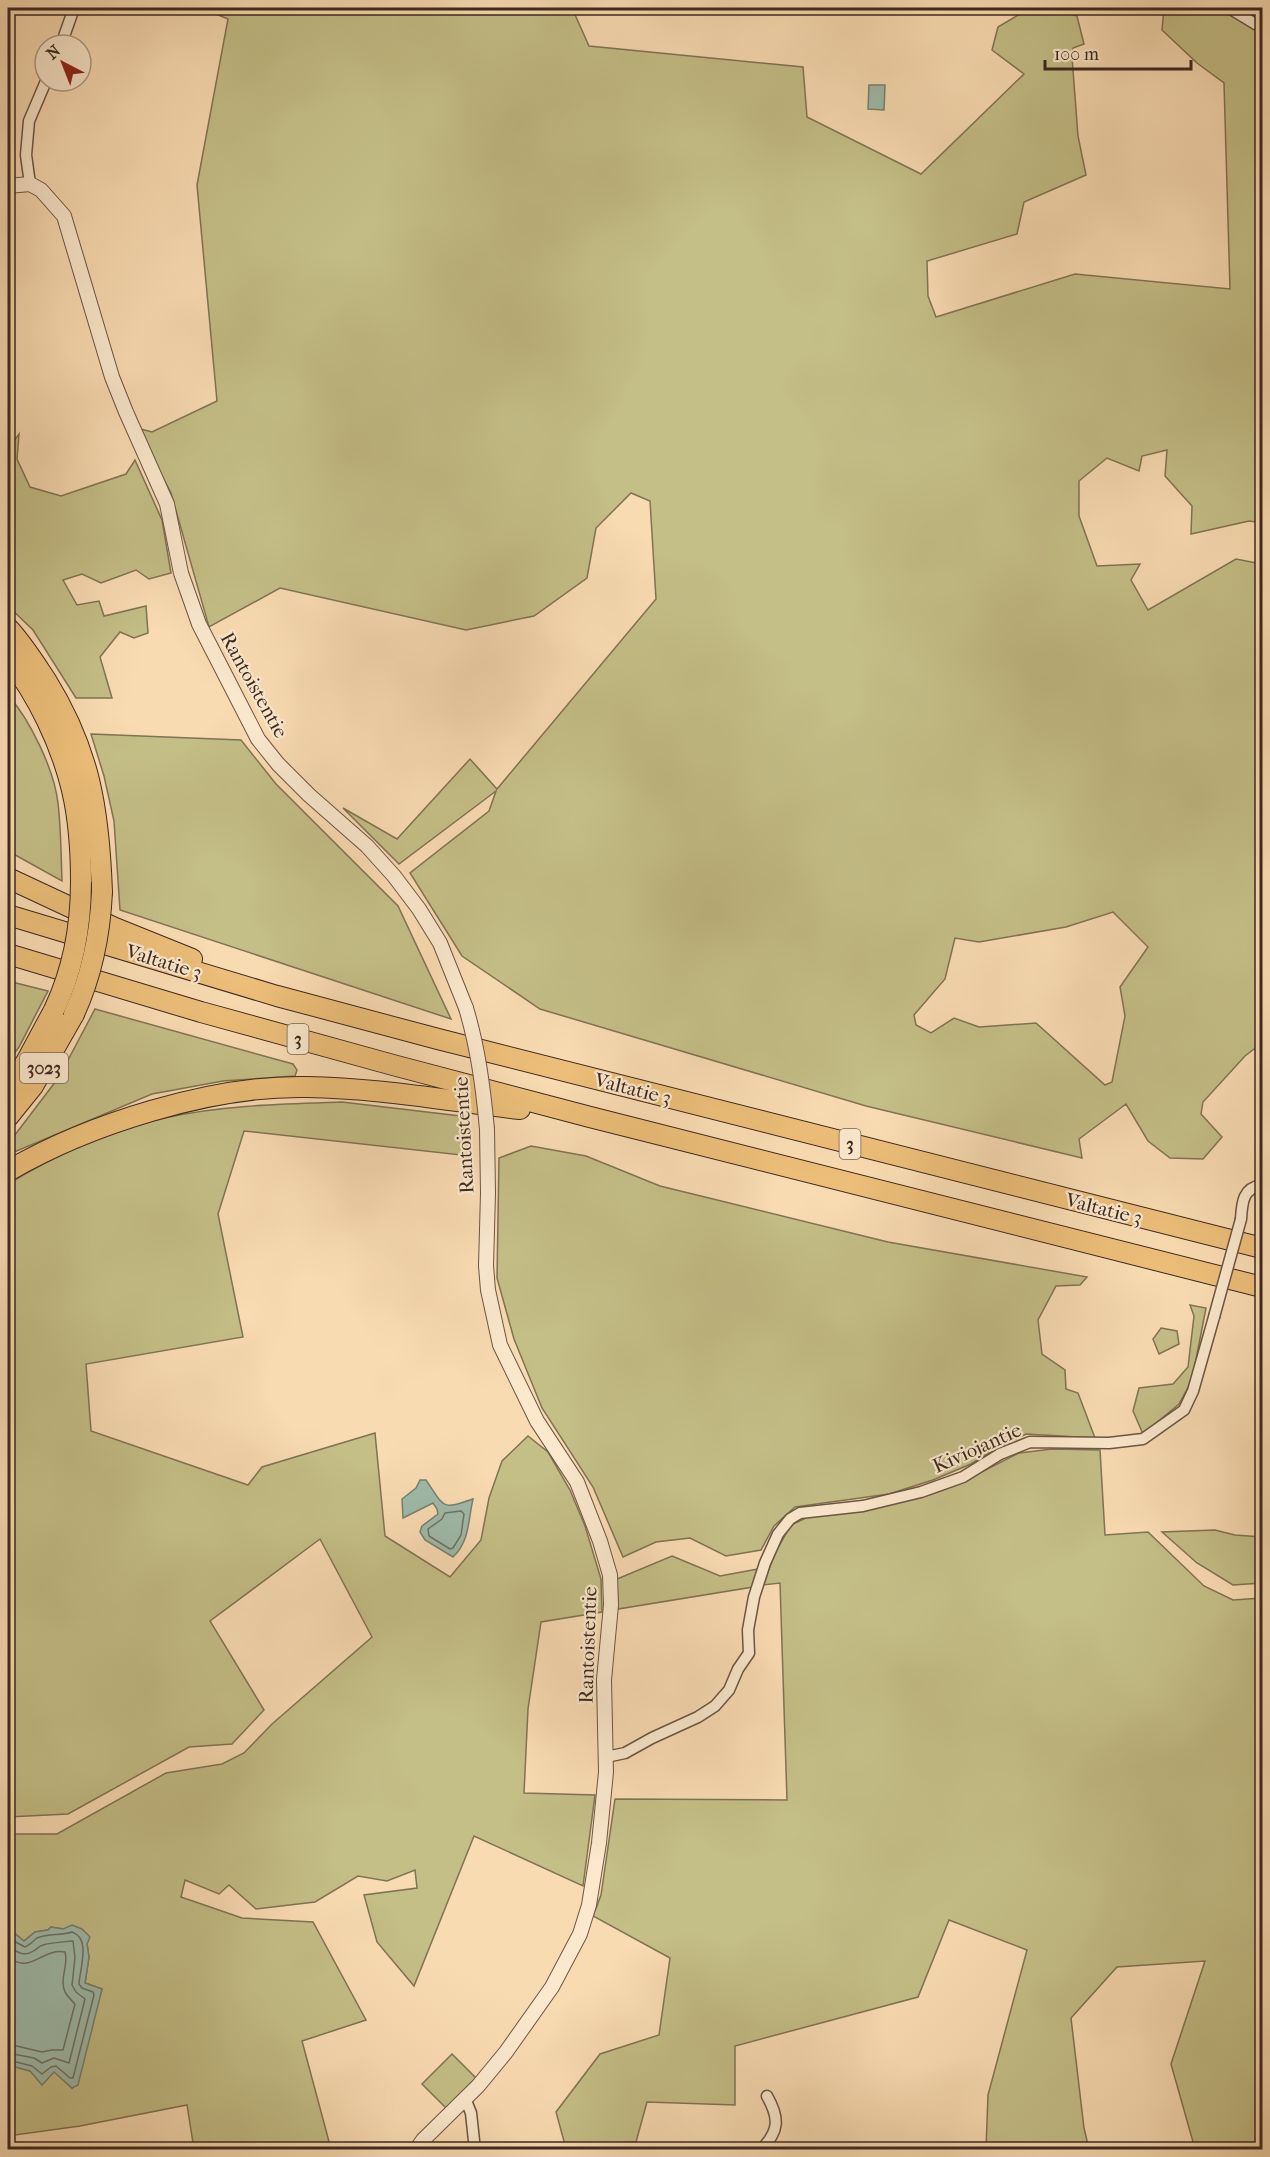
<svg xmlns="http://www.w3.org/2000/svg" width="1270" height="2157" viewBox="0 0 1270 2157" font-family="'IM FELL French Canon',serif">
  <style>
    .green { fill: #c4be87; stroke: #807353; stroke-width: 1.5; fill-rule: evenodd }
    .water { fill: #9ebbaa; stroke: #778072; stroke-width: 1.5 }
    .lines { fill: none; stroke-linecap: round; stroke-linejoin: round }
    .shore { stroke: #6e7264; stroke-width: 1.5 }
    .minor-casing { stroke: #6c5544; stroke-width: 13 }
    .tertiary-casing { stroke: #6c5544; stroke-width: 16 }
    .motorway-casing { stroke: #3d281f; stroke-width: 22 }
    .minor { stroke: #fbe8cd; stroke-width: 10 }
    .tertiary { stroke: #fbe8cd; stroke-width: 14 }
    .motorway { stroke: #ecbe79; stroke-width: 20 }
    .minor-bridge-casing { stroke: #6c5544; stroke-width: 13; stroke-linecap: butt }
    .tertiary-bridge-casing { stroke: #6c5544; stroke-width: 16; stroke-linecap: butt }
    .motorway-bridge-casing { stroke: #3d281f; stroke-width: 22; stroke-linecap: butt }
    .minor-bridge { stroke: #fbe8cd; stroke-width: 10 }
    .tertiary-bridge { stroke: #fbe8cd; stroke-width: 14 }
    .motorway-bridge { stroke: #ecbe79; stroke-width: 20 }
    .labels { text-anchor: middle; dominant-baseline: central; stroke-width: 4.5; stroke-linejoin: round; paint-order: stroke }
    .shield { fill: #fbe8cd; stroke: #766253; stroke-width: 1.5 }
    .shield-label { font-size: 18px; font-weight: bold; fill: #3d281f }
    .street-label { font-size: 20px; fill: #3d281f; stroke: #fbe8cd }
  </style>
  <rect width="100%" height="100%" fill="#f9dbb2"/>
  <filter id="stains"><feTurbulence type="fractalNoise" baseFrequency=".00333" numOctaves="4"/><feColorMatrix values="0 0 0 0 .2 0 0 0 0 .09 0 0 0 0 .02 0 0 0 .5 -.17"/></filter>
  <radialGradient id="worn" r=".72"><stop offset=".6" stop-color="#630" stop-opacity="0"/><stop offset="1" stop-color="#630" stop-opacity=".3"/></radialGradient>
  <g class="green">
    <path d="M201 8H572L589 46 803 67 807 117 921 174 1024 74 992 50 998 27 1030 8H1053L1077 16 1084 44 1073 48 1072 57 1078 136 1086 175 1024 202 1017 234 927 261 928 296 936 317 1075 274 1230 289 1224 83 1197 63 1162 30 1164 8H1262V523L1249 521 1191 534 1192 506 1165 476 1167 450 1142 456 1139 471 1107 458 1079 481V516L1097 566 1140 564 1131 580 1148 610 1236 559 1262 564V1043L1245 1056 1203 1102 1201 1114 1222 1137 1203 1159 1170 1158 1148 1141 1126 1104 1079 1139 1082 1158 866 1106 540 1009 462 956 410 873 489 811 496 791 399 864 343 808 397 839 470 759 497 789 656 599 650 501 631 493 596 528 587 578 534 616 466 630 280 588 209 627 171 493 137 428 152 432 217 401 197 185 228 19ZM1113 912 1148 947 1120 987 1125 1016 1112 1082 1105 1085 1036 1023 979 1027 954 1018 931 1033 916 1025 914 1015 945 979 955 938 979 942 1066 927Z"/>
    <polygon points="19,434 17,459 30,487 61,496 126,474 135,460 162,520 171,573 149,579 136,570 101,583 82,574 63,580 77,605 99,601 104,616 146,606 148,633 134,638 120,632 100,657 112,698 76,698 33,630 8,606 8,449"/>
    <path d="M8 695C30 720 54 769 58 803 61 828 61 855 62 881L8 851Z"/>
    <polygon points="91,734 241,740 276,784 398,906 451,1019 120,910 114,821 104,776"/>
    <polygon points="8,981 48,991 19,1047 8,1062"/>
    <polygon points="95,1009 293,1064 297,1070 295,1076 223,1081 152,1094 12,1153 8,1151 8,1144 59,1077"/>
    <path d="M342 1102 469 1117 470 1156 244 1131 218 1214 243 1337 86 1364 91 1431 248 1485 262 1467 375 1433 385 1536 450 1577 481 1540 489 1498 502 1461 528 1436 548 1452 570 1490 585 1526 601 1579 602 1612 541 1622 528 1709 524 1793 595 1795 583 1886 474 1836 414 1986 377 1942 364 1895 417 1888 415 1870 387 1881 358 1876 315 1902 256 1909 229 1885 219 1894 185 1880 181 1897 242 1918 313 1922 366 2020 302 2041 331 2149H194L187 2105 80 2126 8 2136V2065L30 2071H54L72 2088 102 1989 85 1983 89 1957 87 1944 63 1929 51 1927 48 1930 35 1932 24 1941 12 1931 8 1932V1834H57L166 1773 222 1764 244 1753 272 1724 372 1637 320 1539 210 1621 264 1710 232 1744 189 1747 68 1814 8 1817V1640L10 1637 8 1636V1184C56 1155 108 1131 164 1118 222 1105 283 1104 342 1102Z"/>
    <polygon points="531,1146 586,1156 660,1186 888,1242 1087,1277 1080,1285 1056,1286 1038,1320 1042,1354 1065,1370 1066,1389 1078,1393 1095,1438 1026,1434 997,1448 971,1464 933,1480 889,1494 795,1507 774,1526 761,1550 726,1556 690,1538 656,1542 623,1557 593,1487 542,1408 514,1339 497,1278 499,1158"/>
    <polygon points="1190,1305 1206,1308 1192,1380 1179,1404 1143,1434 1133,1411 1139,1388 1173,1384 1188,1367 1194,1316"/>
    <polygon points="1161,1328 1177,1331 1179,1344 1159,1354 1153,1339"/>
    <polygon points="1052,1449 1100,1450 1105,1535 1148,1532 1204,1586 1233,1600 1262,1598 1262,2149 1195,2149 1171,2064 1205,1961 1117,1967 1071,2018 1084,2128 1089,2149 986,2149 988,2095 1027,1950 949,1920 918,1997 735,2046 735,2105 647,2102 636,2142 565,2145 556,2112 600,2054 659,2035 670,1958 593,1916 601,1895 615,1799 787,1800 780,1583 763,1585 775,1553 791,1525 808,1517 923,1497 954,1486 1019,1453"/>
    <polygon points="1215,1530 1235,1535 1262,1537 1262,1583 1233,1585 1197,1563 1162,1532"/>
    <polygon points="672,1556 720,1576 758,1569 753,1587 618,1609 617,1579"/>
    <polygon points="452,2054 476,2078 446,2108 422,2084"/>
  </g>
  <g class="water">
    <polygon points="869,85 885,85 884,110 868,109"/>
    <path d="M420 1480H426C445 1508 441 1510 473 1499 468 1520 470 1541 453 1557L425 1540 420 1532 422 1526 438 1514 437 1509 433 1503 403 1518 402 1499 416 1488Z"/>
    <polygon points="72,1925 82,1929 90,1937 87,1944 89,1957 85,1983 102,1989 78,2085 72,2088 54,2072 42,2085 30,2071 8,2065 8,1932 12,1931 24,1941 35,1932 48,1930 51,1927 63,1929"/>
  </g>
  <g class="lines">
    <g class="shore">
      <polygon points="461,1511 464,1514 461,1535 453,1548 450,1549 429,1536 428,1529 442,1519 445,1513"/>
      <path d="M8 1938 25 1947C30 1945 33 1941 37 1938 49 1933 61 1936 72 1932 91 1938 80 1968 79 1984L82 1988 93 1992 94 1995 73 2078H70L56 2066 51 2067 42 2074 32 2066 8 2060"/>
      <path d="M8 1946C17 1952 24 1958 35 1950 38 1948 39 1946 43 1945 53 1942 63 1942 73 1941L75 1957 72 1985 76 1992 85 1999 69 2063 54 2058 42 2063 34 2058 8 2053"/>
      <path d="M8 1957C31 1975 41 1948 65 1952 69 1965 59 1979 65 1992 68 1997 72 2001 75 2004L63 2050H52L42 2052 8 2044"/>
    </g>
    <defs>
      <g id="minor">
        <polyline points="1229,8 1262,28"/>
        <polyline points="61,45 74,8"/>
        <polyline points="30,184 26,155 29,121 46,81"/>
        <path d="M1241 1219C1242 1202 1243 1188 1262 1185"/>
        <polyline points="606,1757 625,1753 652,1738 698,1717 715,1706 729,1690 738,1669 749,1653 748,1630 754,1597 765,1563 778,1534 790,1519 800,1513 863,1506 921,1492 963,1477 1000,1454 1030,1442 1109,1443 1143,1439 1184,1410 1193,1391 1214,1317"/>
        <polyline points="465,2098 471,2113 475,2150"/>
        <path d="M761 2150C779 2131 780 2119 767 2096"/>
      </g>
      <g id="tertiary">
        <polyline points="8,186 30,184 41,190 64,216 112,377 126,412 167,504 181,573 199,624 258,739 278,764 309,795 367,846 394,876 419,909 440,943 466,1008"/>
        <polyline points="416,2150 423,2140 478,2086 506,2052 552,1987 580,1934 589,1905 599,1843 606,1772 604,1680 611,1605 610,1575 600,1541 577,1482 537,1421 500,1345 488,1290 486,1266 488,1193 487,1129"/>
      </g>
      <g id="motorway">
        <path d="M8 628C23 644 34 662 46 680 90 751 99 809 102 892"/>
        <path d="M8 658C37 694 61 744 72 790 79 820 81 852 81 882"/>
        <polyline points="8,878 115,928 192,959"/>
        <polyline points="8,915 277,996 438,1039 1262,1248"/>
        <polyline points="8,954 201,1012 393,1065 590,1117 1262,1287"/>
        <polyline points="8,1088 26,1062 54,1010"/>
        <polyline points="8,1117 33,1086 74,1014"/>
        <path d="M8 1171C89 1124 212 1085 307 1087 378 1088 449 1101 520 1109"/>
      </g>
    </defs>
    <use href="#minor" class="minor-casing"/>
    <use href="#tertiary" class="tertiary-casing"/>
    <use href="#motorway" class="motorway-casing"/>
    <use href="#minor" class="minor"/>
    <use href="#tertiary" class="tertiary"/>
    <use href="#motorway" class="motorway"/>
    <defs>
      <polyline id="minor-bridge" points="1214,1317 1241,1219"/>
      <path id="tertiary-bridge" d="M466 1008C478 1048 483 1087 487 1129"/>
      <g id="motorway-bridge">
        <path d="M54 1010C73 970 81 927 81 882"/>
        <path d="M74 1014C92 975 100 935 102 892"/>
      </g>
    </defs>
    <use href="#minor-bridge" class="minor-bridge-casing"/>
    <use href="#tertiary-bridge" class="tertiary-bridge-casing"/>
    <use href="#motorway-bridge" class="motorway-bridge-casing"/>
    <use href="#minor-bridge" class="minor-bridge"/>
    <use href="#tertiary-bridge" class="tertiary-bridge"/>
    <use href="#motorway-bridge" class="motorway-bridge"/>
  </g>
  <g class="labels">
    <g class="shield">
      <rect x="287.5" y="1024" width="21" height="30" rx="4.5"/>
      <rect x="20" y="1053" width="48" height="30" rx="4.5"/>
      <rect x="839.5" y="1129" width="21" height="30" rx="4.5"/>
    </g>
    <g class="shield-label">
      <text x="298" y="1039">3</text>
      <text x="44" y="1068">3023</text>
      <text x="850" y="1144">3</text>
    </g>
    <g class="street-label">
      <text transform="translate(254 685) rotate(61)">Rantoistentie</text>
      <text transform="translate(164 962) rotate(17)">Valtatie 3</text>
      <text transform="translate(633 1089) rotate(14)">Valtatie 3</text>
      <text transform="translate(464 1135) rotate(-93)">Rantoistentie</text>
      <text transform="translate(1104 1209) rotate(14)">Valtatie 3</text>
      <text transform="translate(977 1448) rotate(-24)">Kiviojantie</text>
      <text transform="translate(588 1645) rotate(-88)">Rantoistentie</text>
    </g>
  </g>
  <rect width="1270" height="2157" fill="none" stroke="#f9dbb2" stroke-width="30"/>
  <rect x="9" y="9" width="1252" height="2139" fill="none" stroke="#3d281f" stroke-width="3"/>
  <rect x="15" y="15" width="1240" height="2127" fill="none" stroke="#3d281f" stroke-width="1.5"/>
  <g transform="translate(63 63) rotate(318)"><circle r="28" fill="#fbe8cd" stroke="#af9b87" stroke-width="1.5"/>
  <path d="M0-4.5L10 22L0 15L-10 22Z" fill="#8f2418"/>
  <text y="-9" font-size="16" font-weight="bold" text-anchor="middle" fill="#3d281f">N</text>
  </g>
  <path d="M1045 60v9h146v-9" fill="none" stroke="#3d281f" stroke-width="3"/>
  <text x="1054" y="60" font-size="18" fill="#3d281f" stroke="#fbe8cd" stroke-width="4.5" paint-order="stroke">100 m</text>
  <rect width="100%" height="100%" filter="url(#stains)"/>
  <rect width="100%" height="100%" fill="url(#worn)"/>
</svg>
